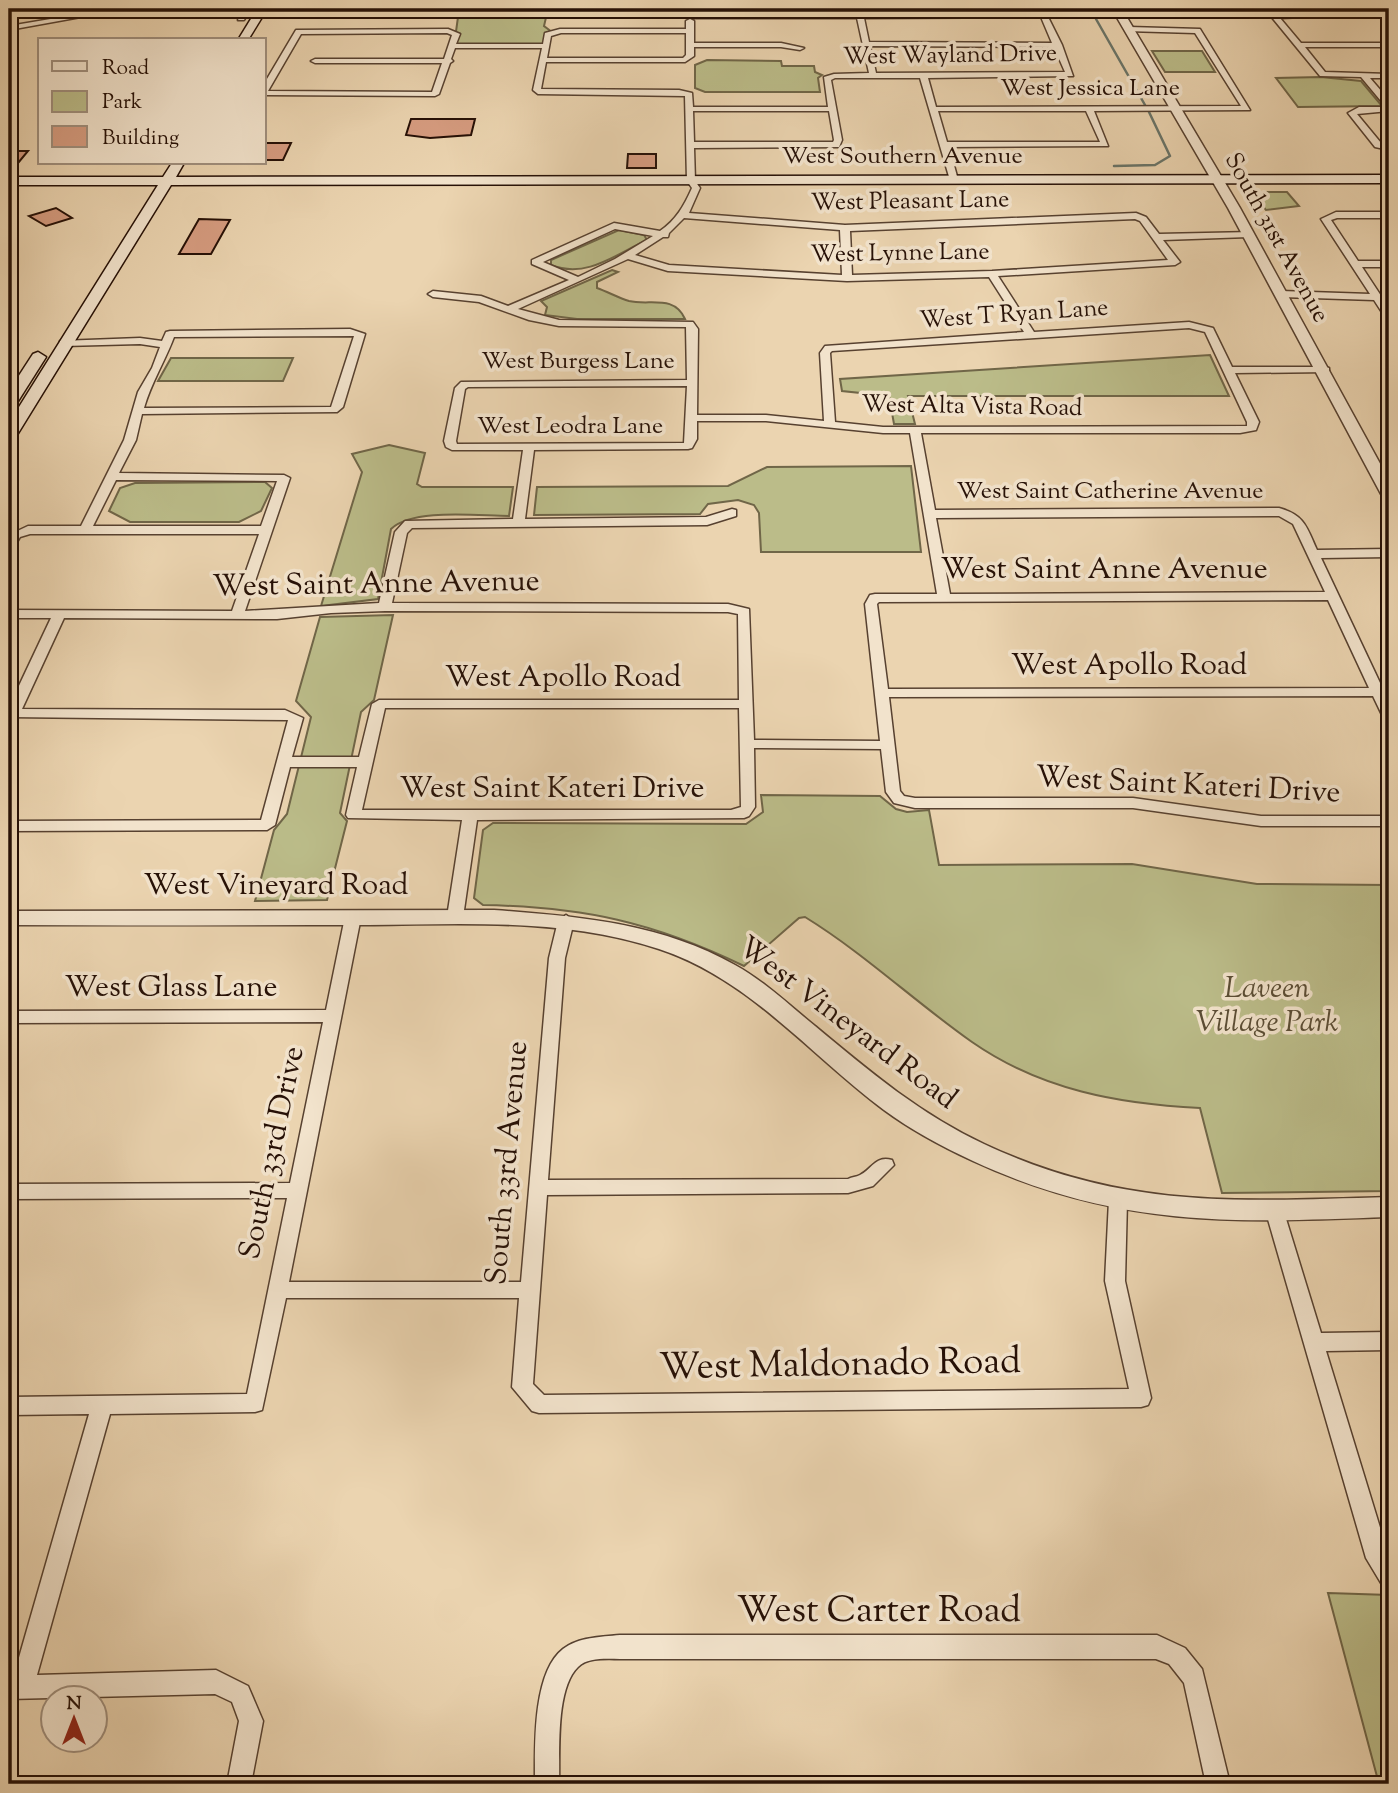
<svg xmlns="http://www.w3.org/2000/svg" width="1398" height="1793" viewBox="0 0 1398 1793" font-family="'Sorts Mill Goudy',serif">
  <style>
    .green { fill: #bbbc89; stroke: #706648; stroke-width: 2 }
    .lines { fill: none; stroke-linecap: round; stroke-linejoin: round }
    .stream { stroke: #6a7569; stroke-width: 2.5 }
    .building { fill: #d69c80; stroke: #261006; stroke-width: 2 }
    .minor-casing { stroke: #574130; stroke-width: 3 }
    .tertiary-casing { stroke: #574130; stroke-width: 3 }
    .secondary-casing { stroke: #261006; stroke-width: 3 }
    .minor { fill: #f2e3cc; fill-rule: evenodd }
    .tertiary { fill: #f2e3cc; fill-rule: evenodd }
    .secondary { fill: #f2e3cc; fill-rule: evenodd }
    .labels { text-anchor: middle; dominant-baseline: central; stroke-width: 7; stroke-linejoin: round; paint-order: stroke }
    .far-street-label { font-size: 24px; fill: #261006; stroke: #f2e3cc }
    .street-label { font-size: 30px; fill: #261006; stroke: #f2e3cc }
    .park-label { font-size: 30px; font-style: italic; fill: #5a4c34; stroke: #f2e3cc }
    .near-street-label { font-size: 37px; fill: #261006; stroke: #f2e3cc }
  </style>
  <rect width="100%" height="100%" fill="#ebd4b0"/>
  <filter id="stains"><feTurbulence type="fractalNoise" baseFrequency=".00286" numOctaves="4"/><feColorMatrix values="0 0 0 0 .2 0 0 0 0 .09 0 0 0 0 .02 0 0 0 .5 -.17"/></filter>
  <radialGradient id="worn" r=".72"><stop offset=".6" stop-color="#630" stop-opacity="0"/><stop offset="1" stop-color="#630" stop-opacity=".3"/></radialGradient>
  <g class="green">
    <polygon points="480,9 548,9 544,26 552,32 546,46 454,46 458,17 478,17"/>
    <polygon points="697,9 1110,9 1111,12 701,14 697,13"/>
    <polygon points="1152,51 1202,51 1215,72 1165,72"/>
    <polygon points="707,60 781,61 782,66 814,66 815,72 822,75 818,78 820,92 705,92 695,88 695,65"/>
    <polygon points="1321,77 1361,81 1382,106 1298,107 1276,78"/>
    <polygon points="1252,192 1287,192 1299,206 1266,210"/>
    <path d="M619 230 644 235 647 240C615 255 586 279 551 265V260Z"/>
    <path d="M612 270 618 272 597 282V288C608 292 619 298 629 301 649 306 674 294 685 319H577L545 315 547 307 541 301Z"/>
    <polygon points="1210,355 1229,396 908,396 915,424 894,424 889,396 842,391 840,379"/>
    <polygon points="171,358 293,358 283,381 158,381"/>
    <path d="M389 445 425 453 417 484 422 487H513L509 516C478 516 413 508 391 529L378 599 321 606 362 472 352 454Z"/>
    <polygon points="911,466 921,552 761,552 759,513 754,505 738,500 708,504 700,514 534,515 537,487 728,486 767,467"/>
    <polygon points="265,482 272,488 261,511 239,522 130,522 109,511 120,488 135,483"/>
    <polygon points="393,615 374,700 361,712 340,813 347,821 327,900 255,901 274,830 287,814 311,717 296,701 320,617"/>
    <path d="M761 795 880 796 896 809 907 812 929 810 939 865 1132 864 1257 884 1389 885V1191L1222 1193 1200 1108C1119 1104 1041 1090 972 1042 915 1002 865 954 805 917L799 918 744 966C653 922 584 907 483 905L474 898 483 830 493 823 746 824 763 812Z"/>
    <polygon points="1328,1593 1389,1595 1389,1784 1379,1784"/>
  </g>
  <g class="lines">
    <g class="stream">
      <polyline points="1088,9 1092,12"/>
      <polyline points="1096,19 1145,105"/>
      <polyline points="1114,166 1155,165 1170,156 1149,112"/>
    </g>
  </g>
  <g class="building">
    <polygon points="411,119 475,119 471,135 430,138 406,135"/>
    <polygon points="264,143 291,143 283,160 264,160"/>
    <polygon points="9,151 28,151 9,174"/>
    <polygon points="628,154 656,154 656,168 627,168"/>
    <polygon points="56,208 72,218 46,226 29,216"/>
    <polygon points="199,219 230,220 211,254 179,254"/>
  </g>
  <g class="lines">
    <defs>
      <g id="minor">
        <polygon points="110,9 125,9 9,30 9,26"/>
        <polygon points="244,9 251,9 244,20 238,20"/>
        <polygon points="1265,9 1273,9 1277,14 1333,12 1330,16 1280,18 1301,43 1389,43 1389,47 1305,47 1325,72 1389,74 1389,78 1370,78 1389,100 1389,111 1357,114 1381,143 1389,145 1389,150 1375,147 1348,113 1359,107 1386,107 1361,77 1320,76"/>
        <path d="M1121 13 1124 17H1048L1062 45 1073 76 928 78 936 107 1241 106 1195 33 1126 31 1129 27 1200 29 1250 110 1094 111 1108 146 949 147 958 180 954 183 950 180 920 78H835L831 80 842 140 839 147 694 148 695 181 700 188 689 213 845 225 1136 213 1146 217 1159 234 1252 232V236L1249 237 1163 240 1180 262 1175 265 998 276 1034 332 1189 322 1213 328 1232 367H1325L1329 368V372L1235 373 1259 422 1256 430 1240 433H921L935 510 1279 508C1305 515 1307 528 1317 550L1389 549V557L1321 558 1389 702V720L1384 719 1373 696 889 697 900 791 904 796 915 798H1133L1261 816H1389V826H1261L1133 808H915L894 803 886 792 881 749 754 748 755 807 749 816 744 818 477 820 463 917 455 923 447 917 462 820 348 818 346 815 357 767H290L275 825 267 830 9 831V821L261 820 288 720 9 717V707L51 618H9V610L232 611 259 534H30L20 537 13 549 9 550V535L28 526H81L124 440 138 392 152 368 160 347 140 344 64 346 60 345V341L140 338 162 341 166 332 170 331 350 329 365 334 343 407 337 412 142 414 136 440 119 473 284 475 290 478 245 611 379 603 395 532 405 521 513 519 523 450H452L446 447 444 441 455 388 461 382 687 380 686 327 559 326 529 320 479 302 433 297 428 294 433 291 481 296 508 306 569 280 532 264V260L614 223 660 231C676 220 684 206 692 188L687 181 685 96 538 94 533 90 542 48H455L451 59 453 61 450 63 439 94 435 96 264 95V84L296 30 448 29 460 34 456 44H543L545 33 560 29H686V21L690 19 694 21V43H781L804 48 800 50 781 47H694V56L685 62H546L541 89 679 90 692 93 693 107H828L824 77 834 74 869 73 857 18H690L686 16 690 14ZM1041 17 1052 43 869 42 864 18ZM447 33 452 35 444 59H315L311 61 315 63H442L432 92 268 91 301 34ZM561 33H686V55L683 58H547L551 36ZM870 46 1054 47 1065 72 876 73ZM693 111H829L834 140 833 142H694ZM938 111H1086L1100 142H947ZM684 218 840 230 842 275 669 265 635 255 663 237H668L669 233ZM1135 219 1140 221 1168 260 992 271 852 275 850 231ZM615 229 653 236 615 259 578 277 543 262ZM628 259 668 271 847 281 989 277 1024 332 825 346 820 353 824 421 766 415H697L698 329 693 322 559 320 518 309ZM1189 328 1205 332 1247 422V426L883 427 835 422 830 353 832 351ZM354 336 331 407 144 408C151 383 165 361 174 337ZM687 386 684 443 457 444 456 441 465 389 468 387ZM697 421H766L883 433H910L937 594H875L870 595 865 604 880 741 754 740 749 609 728 604 392 603 407 533 412 528 707 525 736 516V510L732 509 706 517 525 519 534 450 688 449 692 448 697 439ZM116 480 277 481 261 526H93ZM1279 516 1293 524 1325 592 950 594 936 518ZM1328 600 1369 688 888 689 877 604 879 602ZM385 611 728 612 738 614 739 700H379L372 704 359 757H292L303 718 285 710 22 709 64 618 277 619 331 613ZM385 708H739L741 807 731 810H362Z"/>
        <polygon points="1336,212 1389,212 1389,218 1337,218 1331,220 1358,261 1389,261 1389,267 1362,267 1389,308 1389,318 1385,317 1374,300 1281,297 1276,294 1281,291 1370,294 1321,219"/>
        <path d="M353 911 361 917 289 1282H521L549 958 558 921 566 915 574 921 565 958 548 1180 848 1179C852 1177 856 1177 860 1175 872 1169 876 1155 892 1160L894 1165 873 1186 848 1193 547 1195 533 1384 544 1395 1129 1389 1105 1281 1109 1200 1111 1195 1118 1192 1125 1195 1127 1200 1125 1281 1151 1398 1148 1405 1141 1407 539 1413 532 1411 512 1387 519 1298H286L262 1410 255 1412 110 1414 37 1675 216 1670 248 1686 263 1721 251 1784H227L239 1721 232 1702 215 1694 9 1699V1675H14L89 1414 9 1415V1397L247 1394 287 1198 9 1199V1184L290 1183 323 1022 9 1023V1011L326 1010 345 917Z"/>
        <polygon points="1274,1201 1281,1204 1283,1209 1321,1333 1389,1332 1389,1350 1326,1351 1389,1557 1389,1586 1381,1583 1366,1558 1265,1209 1267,1204"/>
        <path d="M620 1635H1157L1185 1648 1202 1669 1230 1784H1206L1184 1683 1169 1664 1156 1659H620C607 1659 588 1657 578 1667 555 1689 560 1754 559 1784H535C535 1749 532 1673 563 1649 579 1637 600 1637 620 1635Z"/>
      </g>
      <g id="tertiary">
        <polygon points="1112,9 1122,9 1240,208 1389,480 1389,499 1381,494 1228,208"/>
        <path d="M494 910C577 916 661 923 735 965 764 981 789 1005 815 1026 869 1071 920 1114 984 1144 1124 1210 1239 1201 1389 1197V1217C1234 1223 1118 1228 973 1161 943 1147 911 1130 884 1110 810 1055 750 979 659 949 566 918 464 924 368 925 248 925 128 926 9 925V911Z"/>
      </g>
      <g id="secondary">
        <polygon points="257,9 267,9 248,40 238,40"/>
        <polygon points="172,163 184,163 176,177 1389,175 1389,183 171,185 17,435 9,440 9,423 158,185 9,185 9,177 163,177"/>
        <polygon points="38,352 46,357 15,406 9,408 9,391 33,354"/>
      </g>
    </defs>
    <use href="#minor" class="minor-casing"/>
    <use href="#tertiary" class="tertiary-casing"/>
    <use href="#secondary" class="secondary-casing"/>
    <use href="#minor" class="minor"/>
    <use href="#tertiary" class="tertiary"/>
    <use href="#secondary" class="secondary"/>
  </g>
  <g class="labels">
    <g class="far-street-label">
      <text transform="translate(950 56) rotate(-1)">West Wayland Drive</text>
      <text x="1090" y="89">West Jessica Lane</text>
      <text x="902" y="157">West Southern Avenue</text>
      <text transform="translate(910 202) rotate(-1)">West Pleasant Lane</text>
      <text transform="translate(1276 238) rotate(61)">South 31st Avenue</text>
      <text transform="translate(900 254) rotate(-1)">West Lynne Lane</text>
      <text transform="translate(1014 315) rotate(-4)">West T Ryan Lane</text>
      <text x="578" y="362">West Burgess Lane</text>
      <text transform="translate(972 407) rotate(1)">West Alta Vista Road</text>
      <text x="570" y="427">West Leodra Lane</text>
      <text x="1110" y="492">West Saint Catherine Avenue</text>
    </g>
    <g class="street-label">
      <text x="1104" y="570">West Saint Anne Avenue</text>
      <text transform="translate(376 585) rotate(-1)">West Saint Anne Avenue</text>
      <text x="1129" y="666">West Apollo Road</text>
      <text x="563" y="678">West Apollo Road</text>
      <text transform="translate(1188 786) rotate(3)">West Saint Kateri Drive</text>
      <text x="552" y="789">West Saint Kateri Drive</text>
      <text x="276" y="886">West Vineyard Road</text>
      <text x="171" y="988">West Glass Lane</text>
      <text transform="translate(847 1024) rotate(37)">West Vineyard Road</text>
      <text transform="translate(273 1153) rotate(-78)">South 33rd Drive</text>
      <text transform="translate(508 1163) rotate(-85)">South 33rd Avenue</text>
    </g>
    <g class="park-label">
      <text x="1267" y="989">Laveen<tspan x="1267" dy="34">Village Park</tspan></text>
    </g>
    <g class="near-street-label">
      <text transform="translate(840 1366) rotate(-1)">West Maldonado Road</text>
      <text x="879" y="1612">West Carter Road</text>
    </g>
  </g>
  <rect width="1398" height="1793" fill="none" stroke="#ebd4b0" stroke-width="35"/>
  <rect x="10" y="10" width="1377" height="1772" fill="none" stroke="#261006" stroke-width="3.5"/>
  <rect x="18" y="18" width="1363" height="1758" fill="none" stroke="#261006" stroke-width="2"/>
  <rect x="38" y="38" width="228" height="126" fill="#f2e3cc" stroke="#a08f7d" stroke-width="2"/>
  <rect x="52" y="61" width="35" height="10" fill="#f2e3cc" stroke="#a08f7d" stroke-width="2"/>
  <text x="102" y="74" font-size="21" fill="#261006">Road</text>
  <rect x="52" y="91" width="35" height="21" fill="#bbbc89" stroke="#a08f7d" stroke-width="2"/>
  <text x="102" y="108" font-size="21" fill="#261006">Park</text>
  <rect x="52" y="126" width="35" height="21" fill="#d69c80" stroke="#a08f7d" stroke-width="2"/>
  <text x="102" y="144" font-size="21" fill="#261006">Building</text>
  <g transform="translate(74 1719)"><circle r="33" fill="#f2e3cc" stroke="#a08f7d" stroke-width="2"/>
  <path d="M0-5L12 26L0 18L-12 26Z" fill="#8f2418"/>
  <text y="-10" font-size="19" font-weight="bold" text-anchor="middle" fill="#261006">N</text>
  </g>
  <rect width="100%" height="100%" filter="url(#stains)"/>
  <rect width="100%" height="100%" fill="url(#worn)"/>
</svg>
